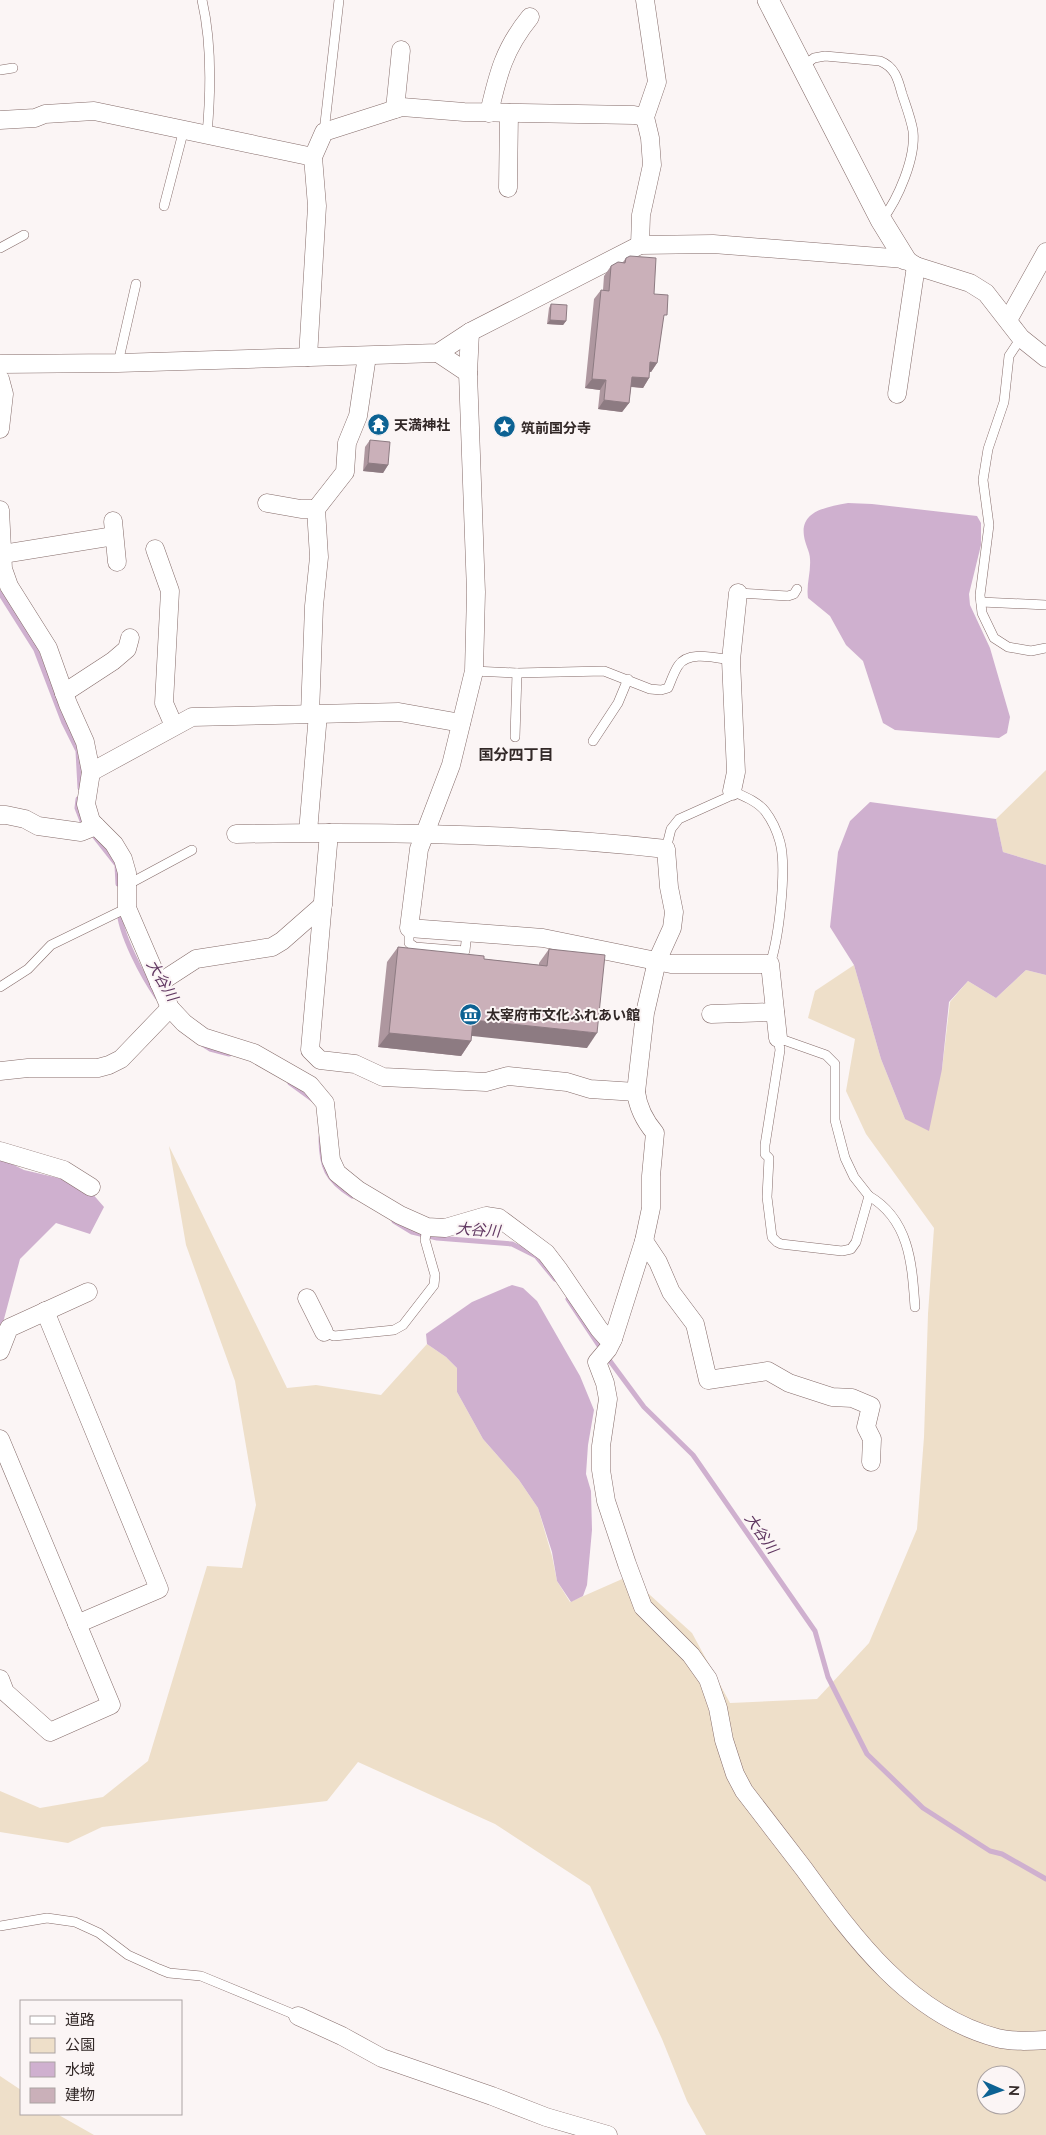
<svg xmlns="http://www.w3.org/2000/svg" width="1046" height="2135" viewBox="0 0 1046 2135" font-family="Lato,'Noto Sans JP',sans-serif">
  <style>
    .green { fill: #eedfc9; fill-rule: evenodd }
    .water { fill: #cfb0cf }
    .lines { fill: none; stroke-linecap: round; stroke-linejoin: round }
    .stream { stroke: #cfb0cf; stroke-width: 5 }
    .service-casing { stroke: #856c6a; stroke-width: 10 }
    .minor-casing { stroke: #856c6a; stroke-width: 19 }
    .tertiary-casing { stroke: #856c6a; stroke-width: 22 }
    .service { stroke: #fff; stroke-width: 9 }
    .minor { stroke: #fff; stroke-width: 18 }
    .tertiary { stroke: #fff; stroke-width: 21 }
    .wall { fill: #ae979f }
    .shaded-wall { fill: #8d7b82 }
    .building { fill: #cab0b9; stroke: #8d7b82 }
    .labels { text-anchor: middle; dominant-baseline: central; stroke-width: 4; stroke-linejoin: round; paint-order: stroke }
    .poi-label { font-size: 14px; font-weight: bold; fill: #322827; stroke: #fbf5f5; text-anchor: start }
    .neighbourhood-label { font-size: 15px; font-weight: bold; fill: #322827; stroke: #fbf5f5 }
    .water-label { font-size: 15px; font-style: italic; fill: #603761; stroke: #fbf5f5 }
  </style>
  <rect width="100%" height="100%" fill="#fbf5f5"/>
  <g class="green">
    <polygon points="1046,770 1046,865 1003,852 996,819"/>
    <path d="M854 965 881 1059 905 1119 942 1069 950 1002 968 981 996 998 1026 970 1046 975V2135H706L687 2101 662 2039 590 1886 495 1824 358 1762 327 1801 102 1827 68 1843 0 1832V1791L40 1808 103 1797 148 1761 207 1566 242 1568 256 1505 235 1381 186 1245 169 1146 287 1388 316 1385 381 1395 427 1344 446 1357 457 1368V1392L483 1439 519 1480 538 1508 552 1556 557 1581 570 1602 629 1576 692 1633 730 1703 817 1699 869 1643 917 1529 924 1437 928 1314 934 1228 866 1134 846 1091 855 1039 808 1018 815 991ZM986 2075H1016V2105H986Z"/>
    <polygon points="0,2076 21,2090 21,2114 57,2114 94,2135 0,2135"/>
  </g>
  <g class="water">
    <path d="M848 503 872 504 977 516 981 523V545L969 594 970 605 990 648 1010 717 1007 733 999 738 895 730 883 723 863 661 846 645 830 616 808 598C806 585 811 573 810 559 810 552 805 544 804 536 800 510 828 507 848 503Z"/>
    <polygon points="870,802 996,819 1003,852 1046,865 1046,975 1026,970 996,998 968,981 949,1002 942,1069 929,1131 905,1119 881,1059 854,965 830,927 838,852 850,821"/>
    <polygon points="0,1158 24,1170 84,1184 104,1207 90,1234 56,1223 20,1259 0,1334"/>
    <polygon points="512,1285 523,1288 537,1301 580,1376 594,1410 588,1445 586,1474 591,1491 592,1530 587,1585 583,1596 571,1602 557,1581 552,1552 538,1508 519,1480 483,1439 457,1392 457,1368 446,1357 427,1344 426,1334 472,1302"/>
  </g>
  <g class="lines">
    <g class="stream">
      <polyline points="0,593 36,650 64,723 78,751 80,788"/>
      <polyline points="78,799 77,808 84,826"/>
      <polyline points="95,837 117,865 118,884"/>
      <path d="M119 910C120 934 143 977 157 997"/>
      <polyline points="202,1044 210,1049 229,1054"/>
      <polyline points="290,1083 312,1099"/>
      <path d="M321 1137C321 1168 327 1180 352 1196"/>
      <polyline points="394,1221 412,1232 437,1238 512,1244 536,1256 555,1279"/>
      <polyline points="568,1299 602,1350"/>
      <polyline points="607,1357 644,1407 693,1455 815,1631 828,1677 867,1754 923,1808 990,1851 1002,1854 1046,1879"/>
    </g>
    <defs>
      <g id="service">
        <path d="M202 0C212 43 211 90 207 134"/>
        <path d="M802 67 814 58 825 56 880 61C895 67 898 79 902 94 906 106 911 119 913 131 916 158 898 199 882 220"/>
        <polyline points="0,70 13,68"/>
        <polyline points="324,132 339,0"/>
        <polyline points="164,206 184,129"/>
        <polyline points="0,248 24,235"/>
        <polyline points="1021,338 1009,356 1004,402 988,449 983,480 989,525 980,595 982,613 994,638 1008,647 1031,651 1046,648"/>
        <polyline points="118,363 136,284"/>
        <polyline points="738,593 788,596 794,594 797,589"/>
        <polyline points="981,602 1046,605"/>
        <path d="M474 671 517 673 604 671 650 689 661 690 668 688C671 681 674 672 678 666 688 650 716 658 731 660"/>
        <polyline points="515,737 517,673"/>
        <polyline points="593,741 618,703 628,679"/>
        <path d="M666 849 671 829 679 819 728 797 732 791C743 796 757 801 765 811 772 820 777 831 780 842 787 868 779 938 770 964"/>
        <polyline points="127,885 192,850"/>
        <polyline points="409,928 409,943 415,947 465,951 467,932"/>
        <polyline points="0,987 28,969 51,945 127,908"/>
        <polygon points="778,1038 826,1055 835,1064 835,1120 845,1158 854,1177 869,1196 856,1242 851,1249 842,1251 781,1244 777,1242 772,1237 767,1197 769,1158 765,1154 765,1145 780,1050"/>
        <path d="M869 1196C910 1220 912 1265 915 1307"/>
        <polyline points="324,1332 334,1336 394,1330 403,1325 434,1285 435,1275 425,1240 427,1227"/>
        <polyline points="0,1926 47,1918 75,1922 99,1933 128,1955 159,1969 169,1973 201,1976 298,2016"/>
      </g>
      <g id="minor">
        <polyline points="395,109 401,50"/>
        <path d="M489 113C498 74 504 49 530 17"/>
        <polyline points="0,120 35,118 45,114 94,111 313,157"/>
        <polyline points="508,188 509,113"/>
        <polyline points="640,245 641,215 652,165 650,138 645,117 657,82 645,0"/>
        <polyline points="1008,320 1046,252"/>
        <polyline points="470,332 468,373 476,592 474,671 451,765 419,849 409,928 543,938 671,964 770,964 778,1038"/>
        <polyline points="438,353 468,373"/>
        <polyline points="308,357 317,206 313,157 324,132 402,107 464,112 634,115 645,117"/>
        <polyline points="0,364 118,363 438,353 470,332 640,245 713,244 905,259 916,266 970,283 986,293 1021,338 1046,358"/>
        <polyline points="0,379 4,394 0,429"/>
        <polyline points="897,394 916,266"/>
        <polyline points="267,503 301,509 316,509 319,557 314,606 310,714"/>
        <polyline points="316,509 345,472 347,443 358,416 367,356"/>
        <polyline points="0,510 3,569 9,586 48,648 68,704 85,742 91,772 86,804 91,821 114,844 123,859 127,873 127,908 170,1008 184,1023 203,1037 254,1053 310,1085 325,1103 331,1160 337,1173 358,1190 400,1215 427,1227 445,1228 486,1216 499,1218 546,1253 559,1270 599,1329 606,1337 613,1339"/>
        <polyline points="113,521 117,562"/>
        <polyline points="155,549 170,591 164,703 174,726"/>
        <polyline points="3,554 114,536"/>
        <polyline points="64,693 113,661 127,649 130,638"/>
        <polyline points="91,772 192,717 399,712 461,723"/>
        <polyline points="732,791 736,772 731,660 738,593"/>
        <polyline points="0,815 6,815 25,819 38,826 81,832 96,826"/>
        <polyline points="308,832 318,714"/>
        <polyline points="329,833 310,1050 320,1060 355,1064 383,1077 486,1082 508,1076 567,1082 590,1089 636,1092"/>
        <path d="M236 834C379 831 523 833 666 849L669 887 674 912 672 928 657 961 645 1013 636 1092C638 1108 644 1120 655 1133L651 1176V1208L644 1241 613 1339 608 1349 597 1362 605 1383 608 1399 601 1446V1470L606 1501 627 1564 643 1607 691 1655 708 1679 718 1708 724 1740 735 1774 744 1791C764 1817 784 1843 804 1869 854 1938 910 2015 997 2038 1012 2042 1030 2041 1046 2040"/>
        <polyline points="159,983 196,959 272,947 282,941 323,905"/>
        <polyline points="711,1014 775,1012"/>
        <polyline points="0,1071 28,1068 98,1068 109,1065 121,1059 170,1008"/>
        <polyline points="0,1151 64,1170 91,1187"/>
        <polyline points="644,1241 658,1262 671,1292 695,1324 708,1380 768,1371 789,1383 832,1397 852,1398 871,1406 866,1427 872,1439 871,1462"/>
        <polyline points="307,1298 324,1332"/>
        <polyline points="45,1311 159,1589 77,1624"/>
        <polyline points="0,1351 9,1328 88,1292"/>
        <polyline points="0,1439 111,1705 50,1732 5,1692 0,1679"/>
        <polyline points="298,2016 342,2036 382,2058 492,2096 546,2117 608,2135"/>
      </g>
      <polyline id="tertiary" points="768,0 881,220 905,259"/>
    </defs>
    <use href="#service" class="service-casing"/>
    <use href="#minor" class="minor-casing"/>
    <use href="#tertiary" class="tertiary-casing"/>
    <use href="#service" class="service"/>
    <use href="#minor" class="minor"/>
    <use href="#tertiary" class="tertiary"/>
  </g>
  <g class="wall">
    <polygon points="626,258 654,294 663,320 657,363 651,372 649,372 649,378 643,388 631,387 629,403 622,412 598,409 600,390 585,388 594,299 601,290 603,290 604,276 611,266 623,262"/>
    <polygon points="551,304 566,321 563,325 547,324 549,308"/>
    <polygon points="370,440 388,465 383,473 363,471 365,447"/>
    <polygon points="398,947 484,959 539,965 539,963 549,949 587,1048 471,1035 471,1041 461,1056 378,1047 387,962"/>
  </g>
  <g class="shaded-wall">
    <polygon points="550,320 566,321 563,325 547,324"/>
    <polygon points="650,362 657,363 651,372 644,371"/>
    <polygon points="632,377 649,378 643,388 625,386"/>
    <polygon points="592,379 606,380 600,390 585,388"/>
    <polygon points="604,400 629,403 622,412 598,409"/>
    <polygon points="368,463 388,465 383,473 363,471"/>
    <polygon points="473,1020 597,1033 587,1048 463,1035"/>
    <polygon points="389,1033 471,1041 461,1056 378,1047"/>
  </g>
  <g class="building">
    <polygon points="630,256 656,258 654,294 668,295 667,315 664,315 657,363 650,362 649,378 632,377 629,403 604,400 606,380 592,379 601,290 609,291 611,266 618,262 625,263 626,258"/>
    <polygon points="551,304 567,305 566,321 550,320"/>
    <polygon points="370,440 390,442 388,465 368,463"/>
    <polygon points="398,947 484,956 484,959 547,966 549,949 605,955 597,1033 473,1020 471,1041 389,1033"/>
  </g>
  <defs>
    <symbol id="temple-disc" viewBox="-11 -11 22 22"><circle r="9.5" fill="#0c6293" stroke="#fbf5f5"/><path d="M0-6L5-2H3V0L6.5 2.5H4V6H1.5V3h-3V6H-4V2.5H-6.5L-3 0V-2H-5Z" fill="#fff"/></symbol>
    <symbol id="sight-disc" viewBox="-11 -11 22 22"><circle r="9.5" fill="#0c6293" stroke="#fbf5f5"/><path d="M0-6L1.8-2.2L6-1.7L2.9 1.2L3.7 5.4L0 3.3L-3.7 5.4L-2.9 1.2L-6-1.7L-1.8-2.2Z" fill="#fff"/></symbol>
    <symbol id="museum-disc" viewBox="-11 -11 22 22"><circle r="9.5" fill="#0c6293" stroke="#fbf5f5"/><path d="M0-6L6-3V-2H-6V-3ZM-5-1h2V3h-2ZM-1-1h2V3h-2ZM3-1h2V3H3ZM-6 4H6V6H-6Z" fill="#fff"/></symbol>
  </defs>
  <g fill-rule="evenodd">
    <use href="#temple-disc" x="366" y="412" width="25" height="25"/>
    <use href="#sight-disc" x="492" y="414" width="25" height="25"/>
    <use href="#museum-disc" x="458" y="1002" width="25" height="25"/>
  </g>
  <g class="labels">
    <g class="poi-label">
      <text x="394" y="424">天満神社</text>
      <text x="521" y="427">筑前国分寺</text>
      <text x="486" y="1014">太宰府市文化ふれあい館</text>
    </g>
    <g class="neighbourhood-label">
      <text x="516" y="754">国分四丁目</text>
    </g>
    <g class="water-label">
      <text transform="translate(163 980) rotate(59)">大谷川</text>
      <text transform="translate(478 1229) rotate(4)">大谷川</text>
      <text transform="translate(762 1533) rotate(55)">大谷川</text>
    </g>
  </g>
  <rect x="20" y="2000" width="162" height="115" fill="#fbf5f5" stroke="#aba3a3"/>
  <rect x="30" y="2016" width="25" height="8" fill="#ffffff" stroke="#aba3a3"/>
  <text x="65" y="2025" font-size="15" fill="#322827">道路</text>
  <rect x="30" y="2038" width="25" height="15" fill="#eedfc9" stroke="#aba3a3"/>
  <text x="65" y="2050" font-size="15" fill="#322827">公園</text>
  <rect x="30" y="2062" width="25" height="15" fill="#cfb0cf" stroke="#aba3a3"/>
  <text x="65" y="2075" font-size="15" fill="#322827">水域</text>
  <rect x="30" y="2088" width="25" height="15" fill="#cab0b9" stroke="#aba3a3"/>
  <text x="65" y="2100" font-size="15" fill="#322827">建物</text>
  <g transform="translate(1001 2090) rotate(92)"><circle r="24" fill="#fbf5f5" stroke="#aba3a3"/>
  <path d="M0-4L9 19L0 12L-9 19Z" fill="#0c6293"/>
  <text y="-8" font-size="14" font-weight="bold" text-anchor="middle" fill="#322827">N</text>
  </g>
</svg>
